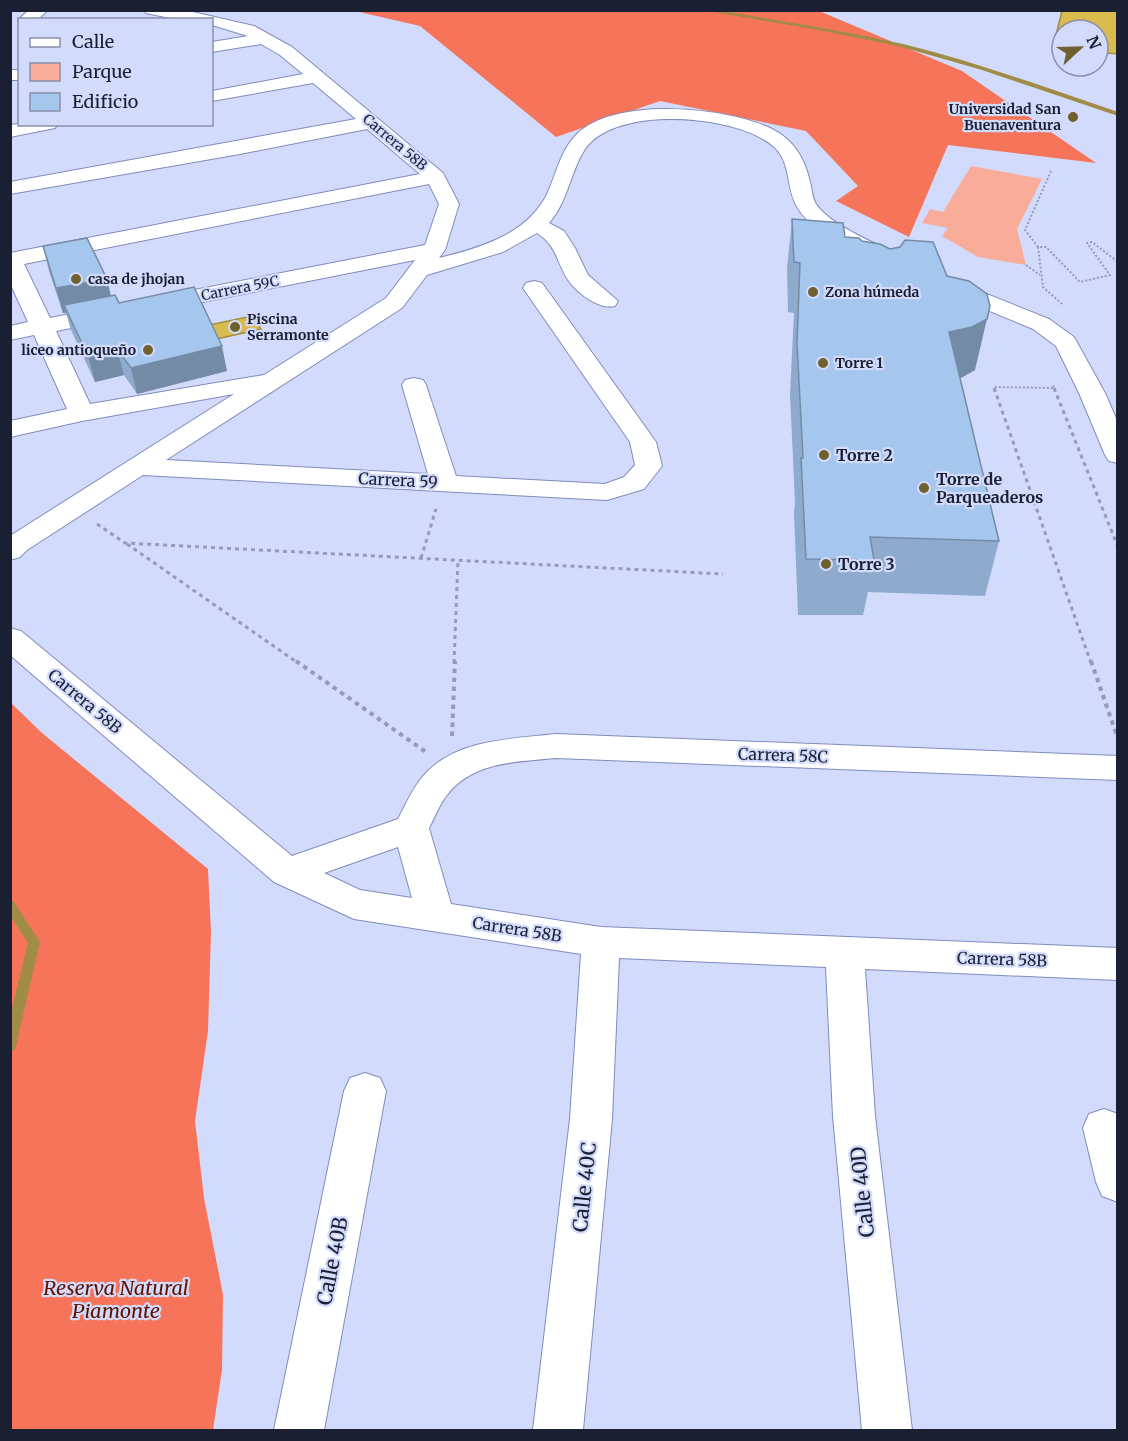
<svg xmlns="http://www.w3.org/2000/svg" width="1128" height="1441" viewBox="0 0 1128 1441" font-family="Merriweather,serif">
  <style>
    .green { fill: #f9ac9a }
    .forest { fill: #f6755a }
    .water { fill: #dabb4e; stroke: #a08c46; stroke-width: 1.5 }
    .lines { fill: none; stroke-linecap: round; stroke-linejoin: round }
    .stream { fill: #a08c46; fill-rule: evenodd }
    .minor-casing { stroke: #808cbd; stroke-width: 2 }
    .path-far2 { stroke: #949bb7; stroke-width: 2; stroke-dasharray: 2 2; stroke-linecap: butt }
    .path-far1 { stroke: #949bb7; stroke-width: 3; stroke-dasharray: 4 4; stroke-linecap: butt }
    .path { stroke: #949bb7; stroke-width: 4; stroke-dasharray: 4.5 4.5; stroke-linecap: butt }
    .minor { fill: #fff; fill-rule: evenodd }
    .wall { fill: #8eaacc }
    .shaded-wall { fill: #748ba6 }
    .building { fill: #a5c6ed; stroke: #748ba6; stroke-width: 1.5 }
    .poi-dot { fill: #6f602e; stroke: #d2dbfb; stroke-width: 2 }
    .labels { text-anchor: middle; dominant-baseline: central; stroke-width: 4.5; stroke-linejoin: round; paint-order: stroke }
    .far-poi-label { font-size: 14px; font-weight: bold; fill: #1a1f32; stroke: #d2dbfb; text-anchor: start }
    .far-street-label { font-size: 14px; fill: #1a1f32; stroke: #d2dbfb }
    .poi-label { font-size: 16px; font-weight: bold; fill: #1a1f32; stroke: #d2dbfb; text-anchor: start }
    .street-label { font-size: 16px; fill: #1a1f32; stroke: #d2dbfb }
    .near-street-label { font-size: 20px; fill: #1a1f32; stroke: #d2dbfb }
    .near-park-label { font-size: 20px; font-style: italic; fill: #621101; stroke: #d2dbfb }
  </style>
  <rect width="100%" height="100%" fill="#d2dbfb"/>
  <polygon class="green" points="971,166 1042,179 1017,229 1026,265 978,257 942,236 948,228 922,223 930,209 943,212"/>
  <g class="forest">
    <polygon points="355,11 819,11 962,71 1096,163 948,145 909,237 836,201 858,186 806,131 660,101 556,137 420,26"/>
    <polygon points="10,702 42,733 208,869 211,933 208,1031 195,1121 204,1198 223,1295 222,1370 213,1430 11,1430"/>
  </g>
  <g class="water">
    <polygon points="1062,11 1117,11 1117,54 1098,52 1098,30 1062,30 1062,48 1053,47"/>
    <polygon points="252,316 261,329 217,339 209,325"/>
  </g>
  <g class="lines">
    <g class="stream">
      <path d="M703 10H717C779 21 842 30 903 44 976 62 1047 88 1118 112V116L982 70 902 47 829 32Z"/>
      <polygon points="10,900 14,902 40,942 16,1046 15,1050 10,1051 10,1016 28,943 10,916"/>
    </g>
    <defs>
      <g id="minor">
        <polygon points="29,10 48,10 37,20 20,20 20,22 18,20"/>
        <path d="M144 10H184L254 26 292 47 443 173 459 204 445 250 439 258C480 248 529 234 548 192 556 174 561 150 576 135 614 96 727 107 772 129 794 140 805 159 810 182 812 189 812 198 816 204 830 225 875 243 897 254L900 259 897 264 889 266 881 264C854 249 811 234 796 205 786 186 791 161 773 146 736 115 627 107 591 142 572 160 570 200 549 223L564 231 575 248 588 275 618 301 615 306C599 310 577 293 568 280 556 261 557 246 537 233L503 252 427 275 402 308 166 460 428 474 402 385 405 380 414 378 423 380 426 385 456 476 605 484 624 477 635 465 630 442 523 288 526 283 534 281 542 283 656 442 662 466 644 489 607 500 143 475 27 550 20 557 10 560V536L234 394 82 421 10 437V421L67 409 34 335 10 340V326L28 322 10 283V253L420 174 367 129 240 154 10 194V182L356 119 313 83 212 101V91L303 74 280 55 261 44 212 52V42L248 36 212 25V20H180L146 13ZM429 184 439 204 425 245 50 318 24 264ZM415 260 386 298 264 375 90 404 56 331Z"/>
        <rect x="10" y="70" width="10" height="10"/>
        <polygon points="20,124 57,124 55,128 10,137 10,125"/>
        <polygon points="947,278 1049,319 1074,337 1105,393 1118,423 1118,463 1109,461 1105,455 1079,393 1056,346 1033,329 939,290 936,285 939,280"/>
        <path d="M10 628 21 631 292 856 398 819C406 804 413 787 425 774 457 739 512 739 556 734L1118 756V780L556 758C517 762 473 761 447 795 439 805 435 817 429 828L451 904 601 927 1118 948V980L865 969 875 1116 912 1430H862L833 1116 826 967 619 958 612 1119 583 1430H533L570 1119 581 954 354 919 274 882 10 655ZM398 847 412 898 360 890 324 873Z"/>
        <polygon points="365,1073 380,1078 386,1091 324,1430 274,1430 344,1091 350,1078"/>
        <polygon points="1104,1109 1118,1114 1118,1202 1102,1196 1096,1182 1083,1128 1089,1114"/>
      </g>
    </defs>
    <use href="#minor" class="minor-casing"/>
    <g class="path-far2">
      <polyline points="1038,247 1025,230 1051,171"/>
      <polyline points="1026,265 1040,275"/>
      <polyline points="1062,304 1043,287 1038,247 1046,247 1080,282 1110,275 1087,243 1092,242 1118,262"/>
      <polyline points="995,390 994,387 1054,388 1053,385"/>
    </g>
    <g class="path-far1">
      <polyline points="994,388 1091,663"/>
      <polyline points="1054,388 1118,547"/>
      <polyline points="97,524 125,543 723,574"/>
      <polyline points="127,544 298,663"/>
      <polyline points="421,558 436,509"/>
      <polyline points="454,663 458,560"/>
    </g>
    <g class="path">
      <polyline points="296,661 426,752"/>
      <polyline points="1091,661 1117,736"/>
      <polyline points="452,736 455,661"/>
    </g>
    <use href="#minor" class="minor"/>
  </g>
  <g class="wall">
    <polygon points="792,219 845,237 975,370 960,378 999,541 985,596 868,592 863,615 798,615 794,512 795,502 790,394 794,313 788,312 787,268"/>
    <polygon points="43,246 119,303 227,371 137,394 124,375 95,382 71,330 66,313 63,313 49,271"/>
  </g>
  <g class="shaded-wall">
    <polygon points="107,279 113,304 64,305 66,313 63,313 56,288"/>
    <polygon points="990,306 975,370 961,378 938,384 949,332"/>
    <polygon points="222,346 227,371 137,394 131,368"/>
    <polygon points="117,349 124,375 95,382 88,356"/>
  </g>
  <g class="building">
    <polygon points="792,219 843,223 845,237 859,238 862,241 880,244 890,249 900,247 905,240 933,242 947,276 969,281 987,294 990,306 987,319 972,327 949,332 999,541 870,537 874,560 806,559 801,458 803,458 797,343 800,263 794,262"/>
    <polygon points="87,238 107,279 56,288 43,246"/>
    <polygon points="194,287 222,346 131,368 117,349 88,356 64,305 115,295 119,303"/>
  </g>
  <g class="poi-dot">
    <circle cx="1073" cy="117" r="6"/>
    <circle cx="76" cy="279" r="6"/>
    <circle cx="813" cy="292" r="6"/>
    <circle cx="235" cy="327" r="6"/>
    <circle cx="148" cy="350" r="6"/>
    <circle cx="823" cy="363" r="6"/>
    <circle cx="824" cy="455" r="6"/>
    <circle cx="924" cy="488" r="6"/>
    <circle cx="826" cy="564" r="6"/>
  </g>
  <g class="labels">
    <g class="far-poi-label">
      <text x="1061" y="109" text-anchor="end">Universidad San<tspan x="1061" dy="16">Buenaventura</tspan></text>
      <text x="88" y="279">casa de jhojan</text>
      <text x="825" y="292">Zona húmeda</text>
      <text x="247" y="319">Piscina<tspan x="247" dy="16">Serramonte</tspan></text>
      <text x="136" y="350" text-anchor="end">liceo antioqueño</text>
      <text x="835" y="363">Torre 1</text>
    </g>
    <g class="far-street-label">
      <text transform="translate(395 142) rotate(40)">Carrera 58B</text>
      <text transform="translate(240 288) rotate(-11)">Carrera 59C</text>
    </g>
    <g class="poi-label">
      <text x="836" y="455">Torre 2</text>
      <text x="936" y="479">Torre de<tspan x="936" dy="18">Parqueaderos</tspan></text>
      <text x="838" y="564">Torre 3</text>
    </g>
    <g class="street-label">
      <text transform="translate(398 480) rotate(3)">Carrera 59</text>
      <text transform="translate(85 701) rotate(40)">Carrera 58B</text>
      <text transform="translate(783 755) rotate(2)">Carrera 58C</text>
      <text transform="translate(517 929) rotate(9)">Carrera 58B</text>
      <text transform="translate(1002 959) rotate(2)">Carrera 58B</text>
    </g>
    <g class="near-street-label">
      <text transform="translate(584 1187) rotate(-84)">Calle 40C</text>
      <text transform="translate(862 1192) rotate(-96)">Calle 40D</text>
      <text transform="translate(332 1261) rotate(-79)">Calle 40B</text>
    </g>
    <g class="near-park-label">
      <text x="116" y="1287">Reserva Natural<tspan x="116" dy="23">Piamonte</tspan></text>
    </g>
  </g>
  <rect width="1128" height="1441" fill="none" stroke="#1a1f32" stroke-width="24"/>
  <rect x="18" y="18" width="195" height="108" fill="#d2dbfb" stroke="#8890ab" stroke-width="1.5"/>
  <rect x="30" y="38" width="30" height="9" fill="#ffffff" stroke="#8890ab" stroke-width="1.5"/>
  <text x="72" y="48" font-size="18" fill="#1a1f32">Calle</text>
  <rect x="30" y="63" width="30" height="18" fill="#f9ac9a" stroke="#8890ab" stroke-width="1.5"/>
  <text x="72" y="78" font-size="18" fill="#1a1f32">Parque</text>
  <rect x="30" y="93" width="30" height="18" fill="#a5c6ed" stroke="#8890ab" stroke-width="1.5"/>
  <text x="72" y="108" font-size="18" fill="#1a1f32">Edificio</text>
  <g transform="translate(1080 48) rotate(68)"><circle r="28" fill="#d2dbfb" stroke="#8890ab" stroke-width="1.5"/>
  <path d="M0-4.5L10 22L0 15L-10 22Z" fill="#6f602e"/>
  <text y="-9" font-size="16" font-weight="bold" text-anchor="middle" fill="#1a1f32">N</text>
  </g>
</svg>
